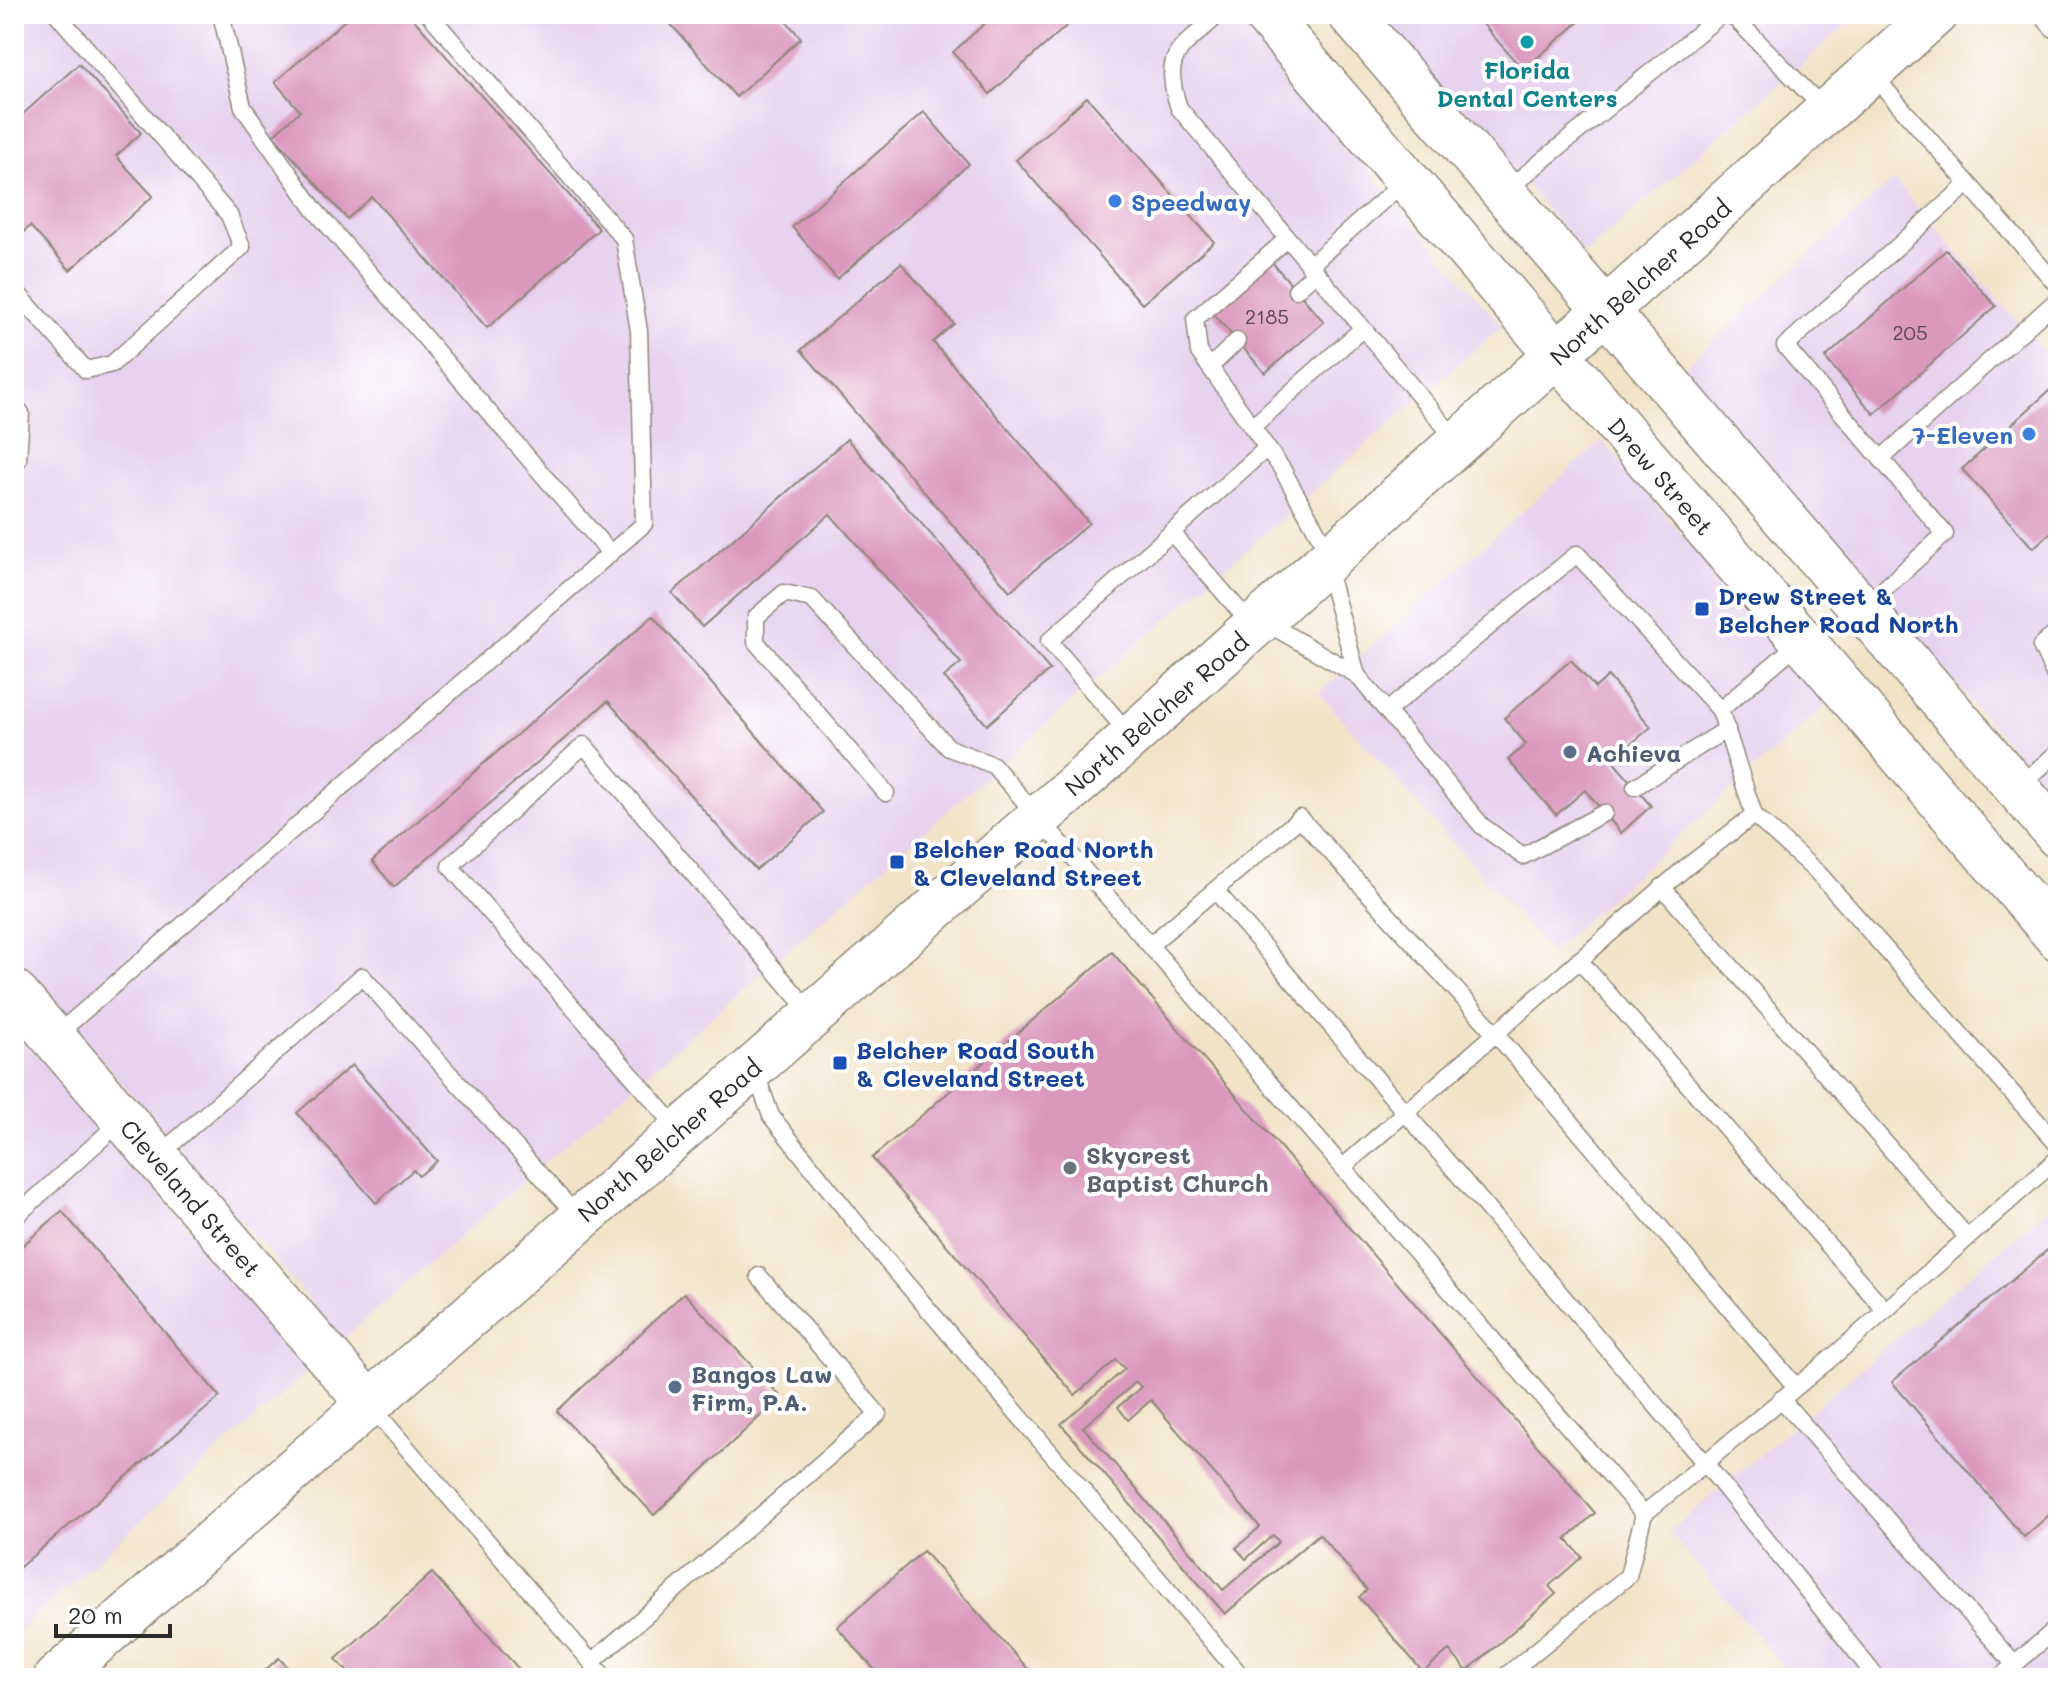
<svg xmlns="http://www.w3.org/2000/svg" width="2072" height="1692" viewBox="0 0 2072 1692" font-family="Mali,sans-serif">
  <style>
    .built { fill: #e7d2ef }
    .building { fill: #db98bd; fill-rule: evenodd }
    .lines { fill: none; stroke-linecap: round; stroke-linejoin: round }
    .lane-casing { stroke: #8e877a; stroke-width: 19 }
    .street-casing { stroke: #8e877a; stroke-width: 35 }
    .secondary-casing { stroke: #8e877a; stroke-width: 47 }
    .lane { stroke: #fff; stroke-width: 16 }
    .street { stroke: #fff; stroke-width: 32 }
    .secondary { stroke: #fff; stroke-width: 44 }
    .culture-dot { fill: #0f9aa8; stroke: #fff; stroke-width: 3 }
    .shop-dot { fill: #3f7fe0; stroke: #fff; stroke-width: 3 }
    .transit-dot { fill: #1a4fb4; stroke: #fff; stroke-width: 3 }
    .service-dot { fill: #5c6f8a; stroke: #fff; stroke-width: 3 }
    .worship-dot { fill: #6b7280; stroke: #fff; stroke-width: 3 }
    .labels { text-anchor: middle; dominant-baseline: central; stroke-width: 8; stroke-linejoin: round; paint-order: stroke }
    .number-label { font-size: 20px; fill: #574650 }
    .culture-label { font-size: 24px; font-weight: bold; fill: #0d838f; stroke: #fff }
    .shop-label { font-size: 24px; font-weight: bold; fill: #366cbe; stroke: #fff; text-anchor: start }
    .street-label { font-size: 24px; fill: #2b2b2b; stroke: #fff }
    .transit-label { font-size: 24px; font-weight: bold; fill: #164399; stroke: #fff; text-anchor: start }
    .service-label { font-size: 24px; font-weight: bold; fill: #4e5e75; stroke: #fff; text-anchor: start }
    .worship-label { font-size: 24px; font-weight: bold; fill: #5b616d; stroke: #fff; text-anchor: start }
  </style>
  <rect width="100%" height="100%" fill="#fff"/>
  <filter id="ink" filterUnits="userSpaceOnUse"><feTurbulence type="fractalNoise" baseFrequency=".0125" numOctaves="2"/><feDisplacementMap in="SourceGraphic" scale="16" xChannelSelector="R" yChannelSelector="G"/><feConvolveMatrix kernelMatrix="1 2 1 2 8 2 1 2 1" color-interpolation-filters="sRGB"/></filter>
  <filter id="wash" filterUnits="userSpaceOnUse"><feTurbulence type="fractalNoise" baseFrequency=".006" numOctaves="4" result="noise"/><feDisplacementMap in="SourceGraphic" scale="32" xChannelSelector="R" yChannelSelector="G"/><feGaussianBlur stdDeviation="1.8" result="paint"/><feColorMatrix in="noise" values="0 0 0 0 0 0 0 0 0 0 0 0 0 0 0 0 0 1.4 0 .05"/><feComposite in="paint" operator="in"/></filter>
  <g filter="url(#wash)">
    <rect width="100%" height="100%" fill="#f2e3c8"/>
    <g class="built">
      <polygon points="14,14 1235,14 1502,326 343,1339 14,958"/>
      <polygon points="1379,14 1859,14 1585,254"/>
      <polygon points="1894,180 2058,368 2058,802 1683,368"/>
      <polygon points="1602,441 1827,704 1550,952 1319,693"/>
      <polygon points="14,1026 310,1369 14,1635"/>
      <polygon points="2058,1200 2058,1678 1793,1678 1669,1532"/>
    </g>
    <g id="blocks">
      <g class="building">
        <polygon points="352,14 409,14 599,229 487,328 372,197 347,219 273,135 300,111 275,82"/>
        <polygon points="674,14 780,14 801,38 736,97 667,20"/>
        <polygon points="995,14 1066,14 1072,21 990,94 953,52"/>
        <polygon points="1474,14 1588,14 1523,70"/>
        <polygon points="79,64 141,133 116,156 153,196 70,270 30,226 14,241 14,122"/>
        <polygon points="1087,97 1214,242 1142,304 1016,160"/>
        <polygon points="924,112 969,164 837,279 792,227"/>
        <polygon points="1946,250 1996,306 1874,414 1825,358"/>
        <polygon points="1270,260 1324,322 1265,373 1211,311"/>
        <polygon points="901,263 954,324 933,342 1089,523 1010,591 801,350"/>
        <polygon points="2050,390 2058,398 2058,526 2033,548 1962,469"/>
        <polygon points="847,439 1050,670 987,725 944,677 961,663 830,514 702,627 672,593"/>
        <polygon points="653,616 823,812 756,870 608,701 394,887 372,861"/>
        <polygon points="1571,660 1595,688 1608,676 1651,727 1612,760 1651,806 1621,833 1585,790 1556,815 1508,760 1526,744 1504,718"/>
        <path d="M1112 952 1595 1513 1566 1539 1582 1557 1549 1586 1556 1594 1467 1671 1449 1650 1423 1672 1359 1597 1367 1590 1319 1534 1225 1614 1061 1424 1125 1369 1116 1360 1075 1395 872 1158ZM1136 1382 1141 1387 1118 1407 1128 1420 1151 1400 1260 1527 1236 1548 1246 1559 1273 1535 1279 1542 1223 1590 1083 1427Z"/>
        <polygon points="352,1065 437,1161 419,1176 413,1170 376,1203 297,1113"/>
        <polygon points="62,1211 220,1397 14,1572 14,1253"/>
        <polygon points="2058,1241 2058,1507 2024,1537 1892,1382"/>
        <polygon points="684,1293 781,1397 654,1515 557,1411"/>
        <polygon points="923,1551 1036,1678 882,1678 837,1627"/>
        <polygon points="432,1573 527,1678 353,1678 336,1659"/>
        <polygon points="279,1658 297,1678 256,1678"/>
      </g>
    </g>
  </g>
  <g filter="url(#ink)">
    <use href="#blocks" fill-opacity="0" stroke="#8e877a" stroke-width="2"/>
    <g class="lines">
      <defs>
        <g id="lane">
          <polyline points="221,14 243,107 314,209 610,553"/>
          <path d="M1219 14C1181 50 1160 52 1179 108L1457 441"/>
          <polyline points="1731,14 1825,110"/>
          <polyline points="1872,74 2058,286"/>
          <polyline points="1504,192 1722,14"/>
          <polyline points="1286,240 1195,319 1199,352 1282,469 1329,553"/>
          <polyline points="1309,266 1405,181"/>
          <polyline points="14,289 86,370 112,364 242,247 229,215 57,14"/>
          <polyline points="1296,290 1315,273"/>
          <polyline points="1210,367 1237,341"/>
          <polyline points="14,405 21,413 18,460 14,463"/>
          <polyline points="1252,427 1362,329"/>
          <polyline points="1881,459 2058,299"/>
          <polyline points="1172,533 1252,625"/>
          <polyline points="1327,567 1357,675 1482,826 1523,856 1604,813"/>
          <polyline points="1865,606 1945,534 1785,346 1968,184"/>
          <polyline points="1265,622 1357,675"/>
          <polyline points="2058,631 2041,646 2058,682"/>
          <polyline points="1387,711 1577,554 1720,710"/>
          <polyline points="1130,735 1049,641 1267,448"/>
          <polyline points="1635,787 1727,729"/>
          <polyline points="2018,787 2058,752"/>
          <polyline points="886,793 756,642 756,617 784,593 812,599 949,748 993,765 1644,1514 1836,1354 2058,1158"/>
          <polyline points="1754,815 1720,710 1801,641"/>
          <polyline points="1662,887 1967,1237"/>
          <polyline points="1215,890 1705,1463 1877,1678"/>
          <polyline points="1150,945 1300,818 1496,1034 1796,1387"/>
          <polyline points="1579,960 1885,1310"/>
          <polyline points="54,1037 644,524 639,331 624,239 429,14"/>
          <polyline points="755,1071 771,1116 881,1254 1243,1678"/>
          <polyline points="680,1131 450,866 584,745 812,1014"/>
          <polyline points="157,1157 362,976 578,1217"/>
          <polyline points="1343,1167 1685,868 1754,815 1820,875 2058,1145"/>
          <polyline points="14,1218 122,1120"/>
          <polyline points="1781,1399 2015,1665"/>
          <polyline points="369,1404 605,1678"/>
          <polyline points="592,1662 878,1414 759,1276"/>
          <polyline points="1503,1678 1628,1576 1644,1514"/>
          <polyline points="1999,1678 2058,1627"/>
        </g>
        <polyline id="street" points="2051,14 2058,22"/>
        <g id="secondary">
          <polyline points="1265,14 2058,938"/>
          <polyline points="1350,14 2058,836"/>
          <polyline points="14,992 368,1403"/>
          <polyline points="56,1678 1131,737 1935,14"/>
        </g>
      </defs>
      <use href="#lane" class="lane-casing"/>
      <use href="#street" class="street-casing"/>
      <use href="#secondary" class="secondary-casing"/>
      <use href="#lane" class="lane"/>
      <use href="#street" class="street"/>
      <use href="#secondary" class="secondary"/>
    </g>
  </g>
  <circle class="culture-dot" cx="1527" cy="42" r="8"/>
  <g class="shop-dot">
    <circle cx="1115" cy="201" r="8"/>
    <circle cx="2029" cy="434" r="8"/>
  </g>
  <g class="transit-dot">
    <rect x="1694" y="601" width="16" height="16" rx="4"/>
    <rect x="889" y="854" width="16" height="16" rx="4"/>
    <rect x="832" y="1055" width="16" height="16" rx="4"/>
  </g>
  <g class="service-dot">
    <circle cx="1570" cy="752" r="8"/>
    <circle cx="675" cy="1387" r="8"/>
  </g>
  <circle class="worship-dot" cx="1070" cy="1168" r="8"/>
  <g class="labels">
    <g class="number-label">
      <text x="1267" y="316">2185</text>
      <text x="1910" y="332">205</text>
    </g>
    <g class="culture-label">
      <text x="1527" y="69">Florida<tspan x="1527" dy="28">Dental Centers</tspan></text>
    </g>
    <g class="shop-label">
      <text x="1131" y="201">Speedway</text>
      <text x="2013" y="434" text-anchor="end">7-Eleven</text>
    </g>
    <g class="street-label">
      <text transform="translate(1640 282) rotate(-42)">North Belcher Road</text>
      <text transform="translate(1661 476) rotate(49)">Drew Street</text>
      <text transform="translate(1156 714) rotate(-41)">North Belcher Road</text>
      <text transform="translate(669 1140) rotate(-41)">North Belcher Road</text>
      <text transform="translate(191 1198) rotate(49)">Cleveland Street</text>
    </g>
    <g class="transit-label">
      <text x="1718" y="595">Drew Street &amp;<tspan x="1718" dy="28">Belcher Road North</tspan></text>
      <text x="913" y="848">Belcher Road North<tspan x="913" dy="28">&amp; Cleveland Street</tspan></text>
      <text x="856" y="1049">Belcher Road South<tspan x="856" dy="28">&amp; Cleveland Street</tspan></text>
    </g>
    <g class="service-label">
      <text x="1586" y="752">Achieva</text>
      <text x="691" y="1373">Bangos Law<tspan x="691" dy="28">Firm, P.A.</tspan></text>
    </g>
    <g class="worship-label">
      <text x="1086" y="1154">Skycrest<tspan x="1086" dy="28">Baptist Church</tspan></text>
    </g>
  </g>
  <rect width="2072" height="1692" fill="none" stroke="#fff" stroke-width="48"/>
  <path d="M56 1624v12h114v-12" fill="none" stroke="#2b2b2b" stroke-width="4"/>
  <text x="68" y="1624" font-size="24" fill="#2b2b2b" stroke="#ffffff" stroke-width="6" paint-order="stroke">20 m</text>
</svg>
